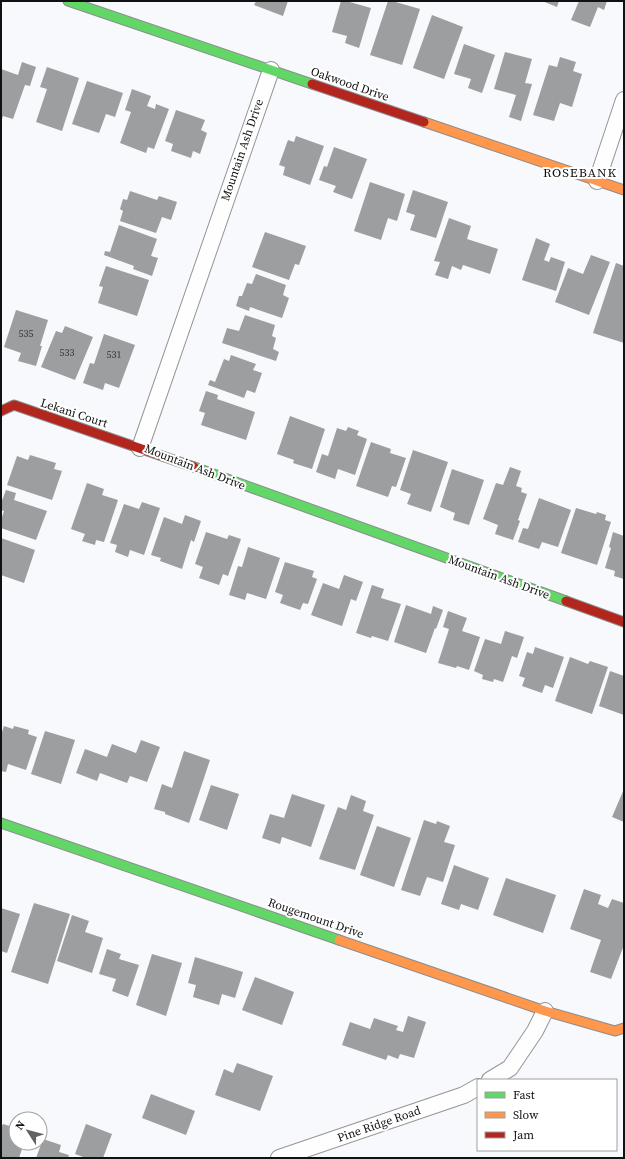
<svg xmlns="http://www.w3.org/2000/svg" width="625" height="1159" viewBox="0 0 625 1159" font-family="'Source Serif 4',serif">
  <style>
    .building { fill: #9c9ea0 }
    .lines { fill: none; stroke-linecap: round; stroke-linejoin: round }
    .street-casing { stroke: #959597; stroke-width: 18 }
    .fast-casing { stroke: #8b8c8d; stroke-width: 11 }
    .slow-casing { stroke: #8b8c8d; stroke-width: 11 }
    .jam-casing { stroke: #8b8c8d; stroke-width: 11 }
    .street { stroke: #fefeff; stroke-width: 16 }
    .fast { stroke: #63d668; stroke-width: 9 }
    .slow { stroke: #ff974d; stroke-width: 9 }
    .jam { stroke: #b3261e; stroke-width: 9 }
    .labels { text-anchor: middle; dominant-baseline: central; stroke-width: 4; stroke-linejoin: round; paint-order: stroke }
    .number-label { font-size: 10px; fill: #343435 }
    .street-label { font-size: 12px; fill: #111; stroke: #fff }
    .neighbourhood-label { font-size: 13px; letter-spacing: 1px; fill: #111; stroke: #fff }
  </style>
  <rect width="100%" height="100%" fill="#f7f9fc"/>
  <g class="building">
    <polygon points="256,1 288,1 283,16 254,5"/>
    <polygon points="341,1 346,1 371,8 359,48 345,43 347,36 332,32"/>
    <polygon points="388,1 392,1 420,9 402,65 370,55"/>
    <polygon points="542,1 559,1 557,7"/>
    <polygon points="579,1 607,1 604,10 598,7 590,27 571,20"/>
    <polygon points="432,15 463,27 444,79 413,68"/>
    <polygon points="464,44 495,55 482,93 468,88 471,79 454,74"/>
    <polygon points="505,52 532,59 525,83 532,84 521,121 509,117 516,95 494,89"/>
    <polygon points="560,57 576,62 573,71 582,74 572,107 560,103 554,121 533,115 549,65 557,67"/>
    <polygon points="22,62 36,67 30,86 25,85 13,119 3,116 1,122 1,69 18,75"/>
    <polygon points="47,67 79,78 62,131 36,122 47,89 40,87"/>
    <polygon points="87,81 123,93 115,117 106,114 99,133 72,124"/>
    <polygon points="132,89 151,96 147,106 155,109 156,104 169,109 154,149 148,147 146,153 120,143 131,112 125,110"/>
    <polygon points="176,110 205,120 201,130 207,133 200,154 193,151 191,158 171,151 173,144 165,141"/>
    <polygon points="296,136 324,146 310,185 283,175 285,167 279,165 288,140 294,142"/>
    <polygon points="334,147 367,159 352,199 333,192 336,186 319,180 324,166 327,167"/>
    <polygon points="370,182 405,194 397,221 388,218 381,240 354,231"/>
    <polygon points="413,190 448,202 436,238 410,230 415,215 406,212"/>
    <polygon points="130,191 157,200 159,196 177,202 171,220 162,217 156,233 120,221 123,211 120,209 123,199 127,200"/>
    <polygon points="449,218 471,226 467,239 498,249 490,274 463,265 461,270 452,266 448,279 435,275 440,262 434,261"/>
    <polygon points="119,225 157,239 151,256 158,258 152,276 133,269 134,266 104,255 105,251 110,252"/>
    <polygon points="265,232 306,246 299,265 295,264 289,280 252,267"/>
    <polygon points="536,238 550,244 544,260 549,262 551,257 565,262 556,291 522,280"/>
    <polygon points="591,255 610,262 589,315 555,302 568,268 583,274"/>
    <polygon points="616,263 624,266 624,343 593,333"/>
    <polygon points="106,266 149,280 137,316 98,303 103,287 99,286"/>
    <polygon points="256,274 286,285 283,295 289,298 282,318 250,307 249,311 236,306 239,296 242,296 247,283 252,284"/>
    <polygon points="16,310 48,320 40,346 42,346 36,366 18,361 21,353 4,347"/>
    <polygon points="245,315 275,325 272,336 276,338 273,349 279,352 276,361 222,343 227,328 239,331"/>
    <polygon points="65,326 93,337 75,380 41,367 56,331 62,333"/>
    <polygon points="104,334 135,345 119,388 105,383 103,390 83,383 90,363 94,364"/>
    <polygon points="231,355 256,364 253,370 262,373 255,393 247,390 244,398 208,385 210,380 215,382 224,359 229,361"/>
    <polygon points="206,391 218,395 217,399 255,412 246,440 201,425 205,413 199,411"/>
    <polygon points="290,416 325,429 312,469 293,463 294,460 277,454"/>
    <polygon points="348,427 359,431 357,435 367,439 355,475 338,469 335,479 316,472 322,454 328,456 337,428 346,431"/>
    <polygon points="371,442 391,449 390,453 406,458 396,487 392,486 388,497 356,486"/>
    <polygon points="413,450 448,462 431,512 407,504 411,494 400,490"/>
    <polygon points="30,455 56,463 54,469 62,471 52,500 7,485 17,456 28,460"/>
    <polygon points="510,467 521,471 516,486 522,488 521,492 527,494 518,520 520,521 513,540 495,534 498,525 483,519 496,483 503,485"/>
    <polygon points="452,469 484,480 469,525 453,520 455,513 440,507"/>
    <polygon points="87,483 104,489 102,495 118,500 104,542 96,540 95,545 82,541 85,534 71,529"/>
    <polygon points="6,490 16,493 14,500 47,511 36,540 1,528 1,520 4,511 1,510 1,503"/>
    <polygon points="539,498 571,510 558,547 542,542 539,549 518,542 523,528 528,529"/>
    <polygon points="142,502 160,508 144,555 130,550 128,557 115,552 117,545 110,543 124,504 139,509"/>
    <polygon points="576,508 596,514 597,512 606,515 605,520 611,522 597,565 561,553"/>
    <polygon points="185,515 201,521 194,542 191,540 182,569 160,561 161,558 151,555 164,517 182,524"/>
    <polygon points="206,532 227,539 229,535 241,539 228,576 223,574 219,585 199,578 203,567 195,564"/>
    <polygon points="613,532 624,536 624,579 614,576 615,571 605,568 611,548 609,547"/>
    <polygon points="1,538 35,550 24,583 1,575"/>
    <polygon points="248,547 280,558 266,599 247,593 245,600 229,595 238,566 242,567"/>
    <polygon points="285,562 314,571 312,577 317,579 308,604 303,603 300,610 280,603 283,595 275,592"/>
    <polygon points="344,575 363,582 356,601 351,599 342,626 311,615 323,583 339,589"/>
    <polygon points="372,585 384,589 381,598 401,604 388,641 372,636 371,638 356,633"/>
    <polygon points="406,605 431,614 433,606 443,610 436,629 435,628 426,653 394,642"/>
    <polygon points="448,611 467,618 462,631 480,637 469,670 457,666 456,668 438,663 449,629 443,627"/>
    <polygon points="505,631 524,637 517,658 512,656 503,682 494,679 493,682 482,679 483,675 474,671 485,639 501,644"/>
    <polygon points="535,647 564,657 553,688 545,685 542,693 522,686 525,678 519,676 527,652 533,654"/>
    <polygon points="570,657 588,664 590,661 608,667 592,714 555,701"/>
    <polygon points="610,671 624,676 624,715 599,706"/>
    <polygon points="4,726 13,729 14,726 29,730 28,734 37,737 26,770 8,764 6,772 1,771 1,735"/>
    <polygon points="45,731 75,740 61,784 31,774"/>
    <polygon points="141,740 160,747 147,782 130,776 127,783 100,773 97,781 76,773 85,749 107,757 112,744 136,753"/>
    <polygon points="184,751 210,760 189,823 165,814 165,812 154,809 162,784 172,788"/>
    <polygon points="211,785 239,794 227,830 199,820"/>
    <polygon points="624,789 624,822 612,817"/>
    <polygon points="292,794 325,805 311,847 282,837 280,844 262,838 270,814 284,818"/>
    <polygon points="351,795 366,801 363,811 374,815 355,870 319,859 338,807 346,810"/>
    <polygon points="424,820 436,824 437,821 450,826 444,842 455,845 443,882 427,877 420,896 401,890"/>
    <polygon points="377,826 411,838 394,887 360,875"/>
    <polygon points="454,865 489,878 478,910 461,904 459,910 441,904"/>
    <polygon points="506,878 556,895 543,933 493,915"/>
    <polygon points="584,889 601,895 598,904 608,908 612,899 624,903 624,945 611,979 590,972 601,940 570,929"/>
    <polygon points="34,903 70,914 48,984 11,972"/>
    <polygon points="1,908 20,914 7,953 1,951"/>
    <polygon points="72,915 89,921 85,932 103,938 92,973 57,961"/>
    <polygon points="107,949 121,954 119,959 139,965 128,997 112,991 116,979 99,974"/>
    <polygon points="152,954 182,963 166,1016 136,1005"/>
    <polygon points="195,957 243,972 235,998 222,994 219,1005 193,997 196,985 188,983"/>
    <polygon points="255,977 294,992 282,1025 242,1010"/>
    <polygon points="408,1016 426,1022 414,1058 400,1054 398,1059 388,1055 386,1060 342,1045 350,1022 370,1029 374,1018 398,1026 396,1030 403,1032"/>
    <polygon points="237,1063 273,1076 260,1111 215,1095 224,1069 233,1073"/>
    <polygon points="151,1094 195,1111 186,1135 142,1118"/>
    <polygon points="20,1114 33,1119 18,1119"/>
    <polygon points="3,1124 16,1128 16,1143 24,1143 19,1158 1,1158 1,1128"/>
    <polygon points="86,1124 112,1134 103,1158 86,1158 75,1154"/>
    <polygon points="43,1139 61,1145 59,1152 69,1155 68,1158 36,1158"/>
  </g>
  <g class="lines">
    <defs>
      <g id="street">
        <polyline points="597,181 624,100"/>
        <polyline points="140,448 271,70"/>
        <polyline points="490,1080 510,1068 535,1031 545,1011"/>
        <polyline points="279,1158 464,1095 478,1087"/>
      </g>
      <g id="fast">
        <polyline points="68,1 312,84"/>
        <polyline points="194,467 566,601"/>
        <polyline points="1,823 339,940"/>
      </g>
      <g id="slow">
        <polyline points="424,122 624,190"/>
        <polyline points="339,940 545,1011 615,1031 624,1028"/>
      </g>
      <g id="jam">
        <polyline points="312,84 424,122"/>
        <polyline points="1,411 14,405 194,467"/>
        <polyline points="566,601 624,622"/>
      </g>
    </defs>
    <use href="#street" class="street-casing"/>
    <use href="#fast" class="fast-casing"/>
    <use href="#slow" class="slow-casing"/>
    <use href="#jam" class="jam-casing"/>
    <use href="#street" class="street"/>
    <use href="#fast" class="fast"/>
    <use href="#slow" class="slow"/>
    <use href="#jam" class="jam"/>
  </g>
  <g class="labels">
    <g class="number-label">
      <text x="26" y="333">535</text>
      <text x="67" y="352">533</text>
      <text x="114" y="354">531</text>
    </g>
    <g class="street-label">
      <text transform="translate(350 84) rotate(19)">Oakwood Drive</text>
      <text transform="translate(242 150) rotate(-71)">Mountain Ash Drive</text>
      <text transform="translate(74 413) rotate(18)">Lekani Court</text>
      <text transform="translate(195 467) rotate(21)">Mountain Ash Drive</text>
      <text transform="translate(499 577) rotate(20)">Mountain Ash Drive</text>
      <text transform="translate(316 918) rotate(19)">Rougemount Drive</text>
      <text transform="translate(379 1124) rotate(-19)">Pine Ridge Road</text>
    </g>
    <g class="neighbourhood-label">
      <text x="580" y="172">ROSEBANK</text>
    </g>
  </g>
  <rect width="625" height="1159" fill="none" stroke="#111111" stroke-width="4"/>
  <rect x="477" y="1079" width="140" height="72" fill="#ffffff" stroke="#a0a0a0"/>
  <rect x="485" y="1092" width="20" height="6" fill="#63d668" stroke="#a0a0a0"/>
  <text x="513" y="1099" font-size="12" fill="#111111">Fast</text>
  <rect x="485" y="1112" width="20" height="6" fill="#ff974d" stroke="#a0a0a0"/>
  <text x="513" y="1119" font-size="12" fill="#111111">Slow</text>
  <rect x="485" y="1132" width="20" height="6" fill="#b3261e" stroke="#a0a0a0"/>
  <text x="513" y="1139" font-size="12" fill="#111111">Jam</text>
  <g transform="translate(28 1131) rotate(306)"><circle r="19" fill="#ffffff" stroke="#a0a0a0"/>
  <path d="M0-3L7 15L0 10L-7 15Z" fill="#626263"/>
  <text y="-6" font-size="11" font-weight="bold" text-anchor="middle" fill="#111111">N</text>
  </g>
</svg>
